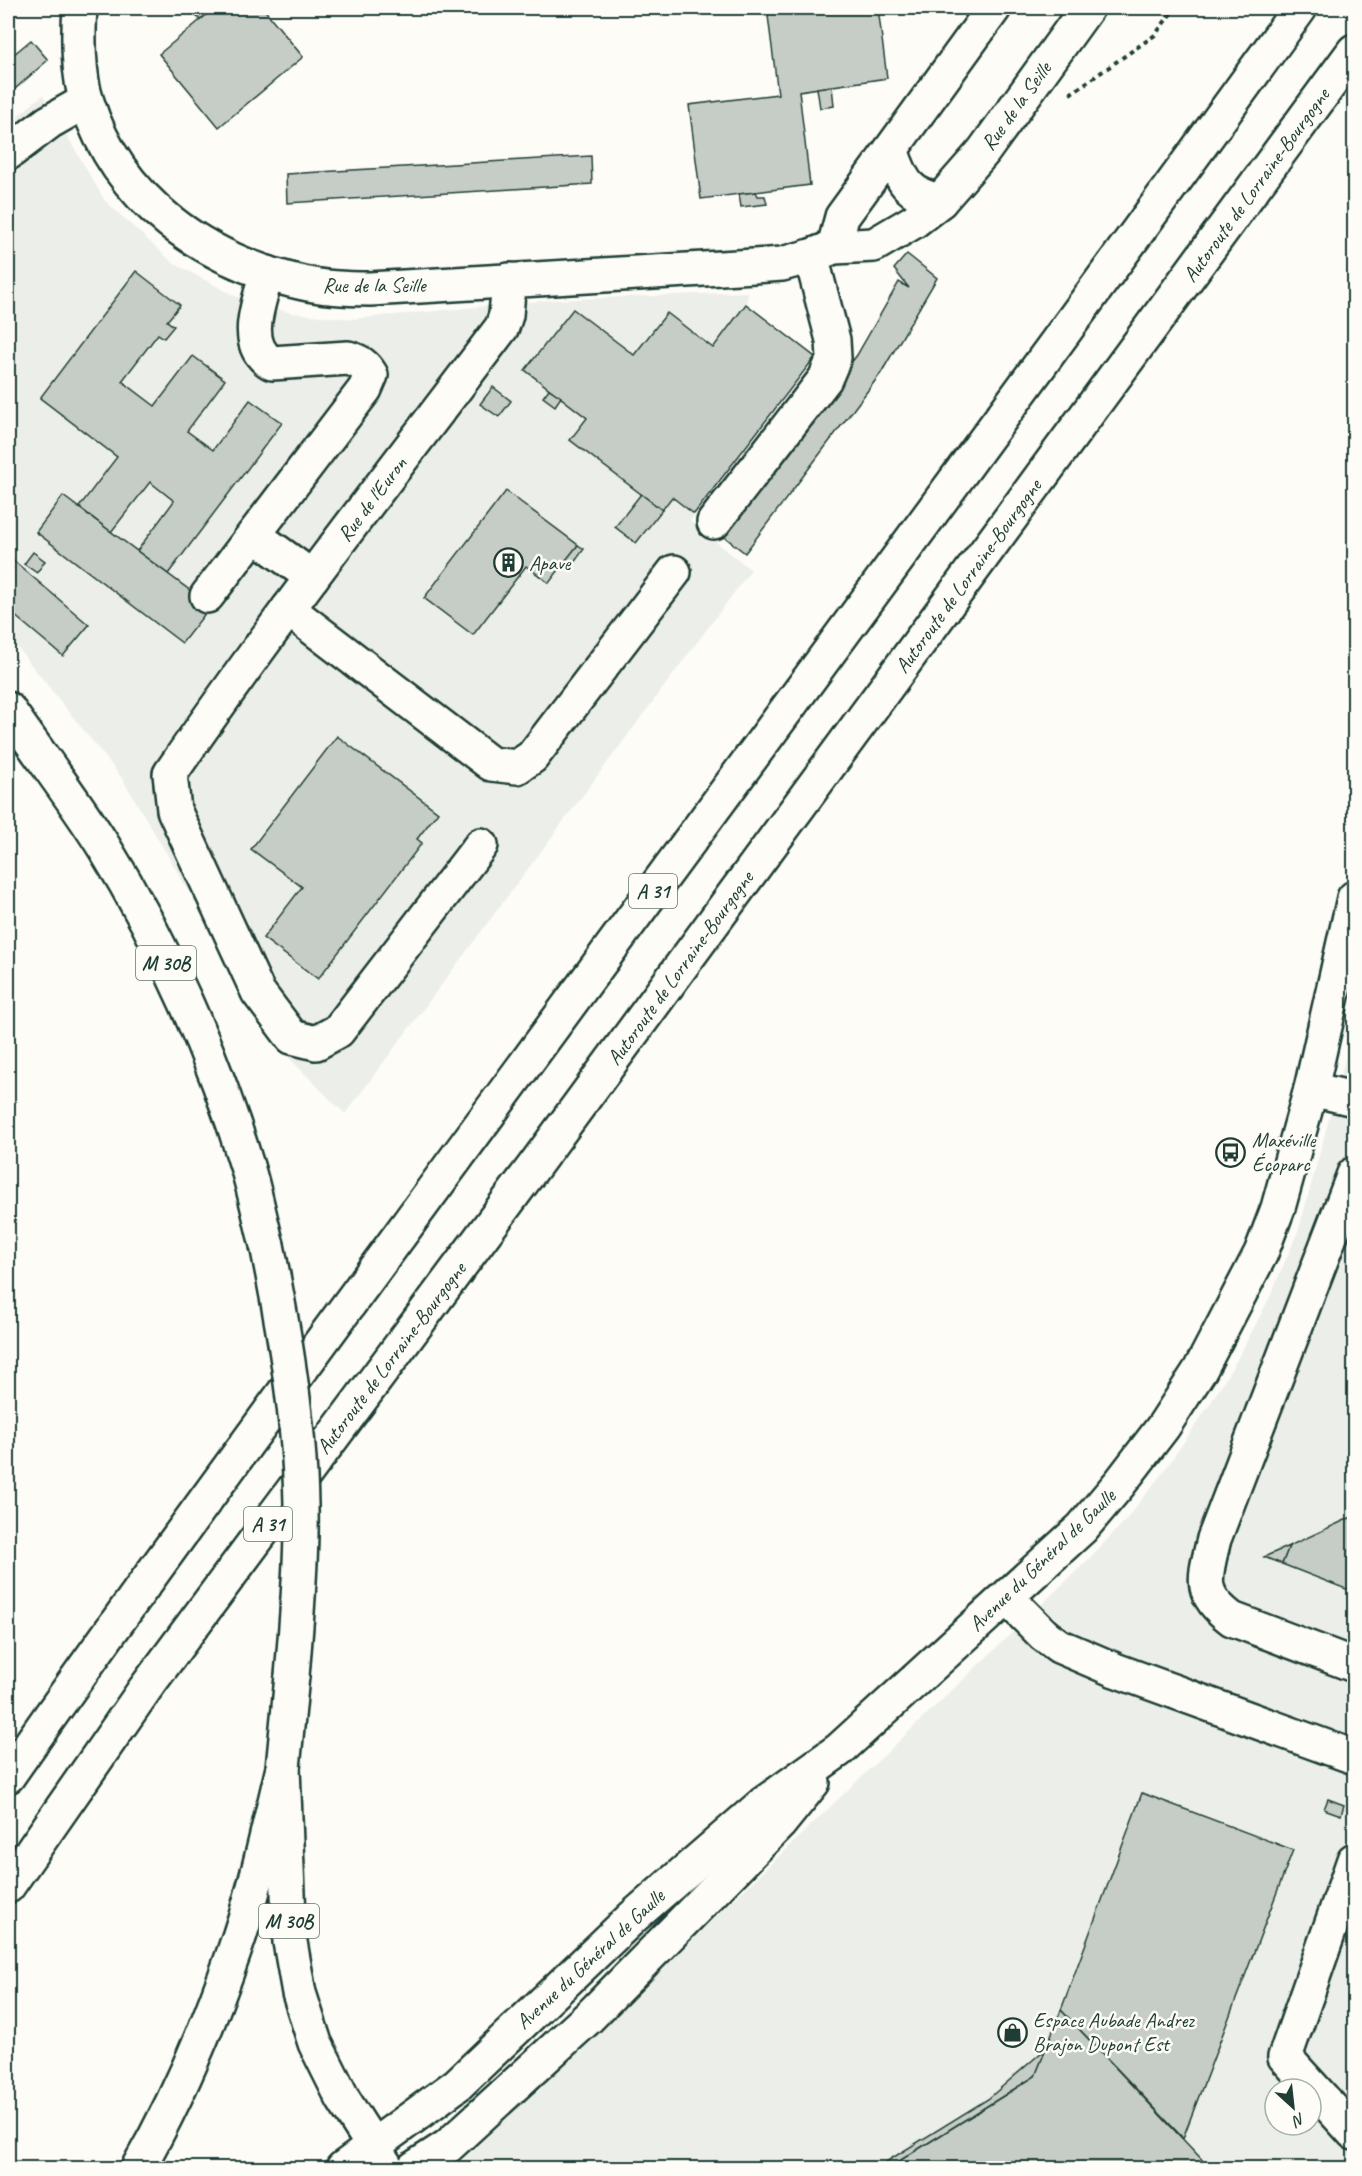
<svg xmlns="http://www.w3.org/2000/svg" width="1362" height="2176" viewBox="0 0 1362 2176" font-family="Caveat,sans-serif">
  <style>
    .built { fill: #eceee9; fill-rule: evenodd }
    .building { fill: #c6cdc7; stroke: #1f3d34; stroke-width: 1.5 }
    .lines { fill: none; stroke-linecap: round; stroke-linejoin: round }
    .minor-casing { stroke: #1f3d34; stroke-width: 38 }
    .major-casing { stroke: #1f3d34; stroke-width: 38 }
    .highway-casing { stroke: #1f3d34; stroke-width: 38 }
    .path { stroke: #1f3d34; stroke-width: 4; stroke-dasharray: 4.5 4.5; stroke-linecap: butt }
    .minor { stroke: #fdfcf7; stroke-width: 33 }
    .major { stroke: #fdfcf7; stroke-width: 33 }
    .highway { stroke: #fdfcf7; stroke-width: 33 }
    .major-bridge-casing { stroke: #1f3d34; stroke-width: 38; stroke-linecap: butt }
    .major-bridge { stroke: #fdfcf7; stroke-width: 33 }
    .labels { text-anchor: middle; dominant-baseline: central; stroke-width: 5; stroke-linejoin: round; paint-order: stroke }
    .shield { fill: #fdfcf7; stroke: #62766e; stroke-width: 1.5 }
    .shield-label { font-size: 20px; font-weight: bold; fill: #1f3d34 }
    .street-label { font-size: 21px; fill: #1f3d34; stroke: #fdfcf7 }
    .poi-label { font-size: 21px; fill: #1f3d34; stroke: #fdfcf7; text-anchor: start }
  </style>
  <rect width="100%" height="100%" fill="#fdfcf7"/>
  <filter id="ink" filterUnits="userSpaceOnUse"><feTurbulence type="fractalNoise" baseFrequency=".0167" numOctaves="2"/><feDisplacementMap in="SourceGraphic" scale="12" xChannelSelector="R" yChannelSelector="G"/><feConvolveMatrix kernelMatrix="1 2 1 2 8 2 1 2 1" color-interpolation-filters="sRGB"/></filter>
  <g filter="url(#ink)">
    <g class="built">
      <polygon points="43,95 105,201 173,263 237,297 291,313 352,319 552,300 749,292 746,304 815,357 690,521 751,570 345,1114 285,1054 122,778 8,636 8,124"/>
      <path d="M1354 1027V2168H462V2161L488 2130 592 2035 1084 1564 1124 1522 1164 1471 1208 1407 1238 1358 1269 1299 1299 1229ZM1275 2089H1311V2125H1275Z"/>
    </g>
    <g class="building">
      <polygon points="189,8 211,8 213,10 200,20"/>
      <polygon points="215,8 263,8 303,57 219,127 159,54"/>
      <polygon points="767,8 878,8 887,78 799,91 810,185 701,199 689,105 778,94"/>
      <polygon points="31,40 48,60 8,95 8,59"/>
      <polygon points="832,86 834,106 820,108 817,88"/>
      <polygon points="591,156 592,184 287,203 286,174"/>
      <polygon points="756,192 758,196 765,196 767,204 741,207 739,194"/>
      <polygon points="907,254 937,278 881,373 745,553 721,534 857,355 899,282 909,288 894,269"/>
      <polygon points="136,271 180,305 167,321 174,326 164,338 158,334 122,381 155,406 193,356 225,380 187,431 213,450 250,400 282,423 168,574 137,551 174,501 150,482 111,532 79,507 117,457 40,398"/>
      <polygon points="746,304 815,357 694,514 672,497 662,510 570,440 587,418 525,370 573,309 634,355 667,313 713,348"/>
      <polygon points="493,387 511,401 499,417 480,404"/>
      <polygon points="549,389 561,397 555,406 543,397"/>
      <polygon points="506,491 578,545 549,583 526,566 473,635 424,598"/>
      <polygon points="641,494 662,510 636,543 615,527"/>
      <polygon points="63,496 211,606 182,643 36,532"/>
      <polygon points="578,545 584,549 573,564 566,560"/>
      <polygon points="33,552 45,561 37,573 24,564"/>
      <polygon points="14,561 89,625 63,656 8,610 8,569"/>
      <polygon points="337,736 438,812 417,839 422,843 318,979 263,938 302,887 251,849"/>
      <polygon points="1354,1516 1354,1586 1346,1589 1282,1564 1289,1546"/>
      <polygon points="1289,1546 1282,1564 1264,1557"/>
      <polygon points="1142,1793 1293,1850 1183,2138 1061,2010"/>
      <polygon points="1328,1799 1344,1805 1341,1815 1324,1809"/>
      <polygon points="1061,2010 1210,2168 888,2168 1035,2076"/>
      <polygon points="1042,2052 1044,2054 1035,2076 888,2168 876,2168 988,2099"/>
    </g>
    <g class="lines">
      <defs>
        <g id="minor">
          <path d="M80 8C78 35 78 76 87 102 118 201 205 261 303 283 325 288 348 289 370 289L754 266 782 264 811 256 834 247 874 245 913 222 940 201 983 152 1087 8"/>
          <path d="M891 150C902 180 906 194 940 201"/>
          <polyline points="8,153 49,122 86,101"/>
          <polyline points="834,247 842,217 994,8"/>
          <polyline points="714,522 825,379 834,358 833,340 811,256"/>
          <polyline points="254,535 312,577"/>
          <path d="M207 596 365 389 371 375C365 365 359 361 348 358L272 363C240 345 260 300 267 273"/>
          <polyline points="288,609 491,764 517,767 532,757 674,572"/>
          <path d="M481 845 338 1031 316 1043 292 1037 258 992 174 810 170 774C275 621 390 475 502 327L506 315 509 280"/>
          <polyline points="1311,1089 1354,1099"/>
          <path d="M1354 1174 1214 1539C1205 1577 1197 1593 1232 1619L1354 1665"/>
          <polyline points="1007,1598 1044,1635 1059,1646 1115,1670 1354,1757"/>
          <polyline points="1354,1860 1285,2057 1354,2133"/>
        </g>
        <g id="major">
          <path d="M8 709C39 754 74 799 104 847 164 944 214 1057 247 1166 255 1192 260 1219 267 1245"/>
          <polyline points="292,1676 283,1768 290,1942 299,1993 315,2043 343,2099 387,2168"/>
          <polyline points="343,2168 458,2084 634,1916 763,1804 839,1750 1082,1528 1120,1483 1163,1427 1200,1370 1261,1253 1278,1208 1311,1089 1354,898"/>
          <polyline points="414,2168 448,2146 589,2017 779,1824 813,1782"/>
        </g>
        <g id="highway">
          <path d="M8 1776C136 1593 269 1413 402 1232 701 824 1004 418 1300 8"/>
          <polyline points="8,1886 145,1689 535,1165 1354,51"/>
          <path d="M138 2168C177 2100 208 2027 234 1952 255 1893 268 1829 283 1768"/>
        </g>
      </defs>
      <use href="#minor" class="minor-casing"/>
      <use href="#major" class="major-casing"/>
      <use href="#highway" class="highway-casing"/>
      <polyline class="path" points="1070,94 1155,35 1175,8"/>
      <use href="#minor" class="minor"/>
      <use href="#major" class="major"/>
      <use href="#highway" class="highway"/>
      <defs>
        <path id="major-bridge" d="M267 1245C286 1339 303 1439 301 1535 300 1582 296 1629 292 1676"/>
      </defs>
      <use href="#major-bridge" class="major-bridge-casing"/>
      <use href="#major-bridge" class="major-bridge"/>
    </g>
  </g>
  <defs>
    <symbol id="building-ring" viewBox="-11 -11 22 22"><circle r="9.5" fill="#fdfcf7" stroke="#1f3d34" stroke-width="1.5"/><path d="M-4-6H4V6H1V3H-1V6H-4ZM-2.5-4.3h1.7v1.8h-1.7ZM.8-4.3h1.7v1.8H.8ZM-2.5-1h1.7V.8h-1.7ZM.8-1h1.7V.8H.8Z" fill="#1f3d34"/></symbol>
    <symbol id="bus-ring" viewBox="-11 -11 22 22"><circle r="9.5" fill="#fdfcf7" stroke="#1f3d34" stroke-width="1.5"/><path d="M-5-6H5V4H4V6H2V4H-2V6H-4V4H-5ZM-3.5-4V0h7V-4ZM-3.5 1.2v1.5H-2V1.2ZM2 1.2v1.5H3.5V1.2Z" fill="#1f3d34"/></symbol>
    <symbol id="shop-ring" viewBox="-11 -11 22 22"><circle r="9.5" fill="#fdfcf7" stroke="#1f3d34" stroke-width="1.5"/><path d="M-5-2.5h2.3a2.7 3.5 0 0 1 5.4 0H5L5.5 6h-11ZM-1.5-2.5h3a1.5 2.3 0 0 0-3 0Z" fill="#1f3d34"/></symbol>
  </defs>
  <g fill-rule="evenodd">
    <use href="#building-ring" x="492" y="546" width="33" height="33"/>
    <use href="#bus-ring" x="1214" y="1136" width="33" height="33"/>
    <use href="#shop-ring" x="996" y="2016" width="33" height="33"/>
  </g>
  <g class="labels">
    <g class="shield">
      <rect x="629" y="874" width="48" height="34" rx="4.5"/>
      <rect x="136" y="946" width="60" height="34" rx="4.5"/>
      <rect x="244" y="1507" width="48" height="34" rx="4.5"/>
      <rect x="259" y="1904" width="60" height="34" rx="4.5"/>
    </g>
    <g class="shield-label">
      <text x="653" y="891">A 31</text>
      <text x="166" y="963">M 30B</text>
      <text x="268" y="1524">A 31</text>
      <text x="289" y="1921">M 30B</text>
    </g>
    <g class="street-label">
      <text transform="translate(1016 106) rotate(-54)">Rue de la Seille</text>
      <text transform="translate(1256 185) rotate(-54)">Autoroute de Lorraine-Bourgogne</text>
      <text x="374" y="285">Rue de la Seille</text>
      <text transform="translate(372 499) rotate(-53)">Rue de l'Euron</text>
      <text transform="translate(968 576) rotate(-54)">Autoroute de Lorraine-Bourgogne</text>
      <text transform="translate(680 968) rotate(-54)">Autoroute de Lorraine-Bourgogne</text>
      <text transform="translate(391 1358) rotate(-53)">Autoroute de Lorraine-Bourgogne</text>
      <text transform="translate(1042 1560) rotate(-44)">Avenue du Général de Gaulle</text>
      <text transform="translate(590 1959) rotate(-43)">Avenue du Général de Gaulle</text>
    </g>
    <g class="poi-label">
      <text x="529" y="563">Apave</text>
      <text x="1252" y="1140">Maxéville<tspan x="1252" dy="24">Écoparc</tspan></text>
      <text x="1033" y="2020">Espace Aubade Andrez<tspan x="1033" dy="24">Brajon Dupont Est</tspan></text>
    </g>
  </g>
  <rect width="1362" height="2176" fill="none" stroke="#fdfcf7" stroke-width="30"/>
  <rect x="15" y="15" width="1332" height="2146" fill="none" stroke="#1f3d34" stroke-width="2" filter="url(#ink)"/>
  <g transform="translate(1293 2107) rotate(153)"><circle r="28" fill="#fdfcf7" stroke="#a4b0a9" stroke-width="1.5"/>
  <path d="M0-4.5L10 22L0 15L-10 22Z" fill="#1f3d34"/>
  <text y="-9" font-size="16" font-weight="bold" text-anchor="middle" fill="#1f3d34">N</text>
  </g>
</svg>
